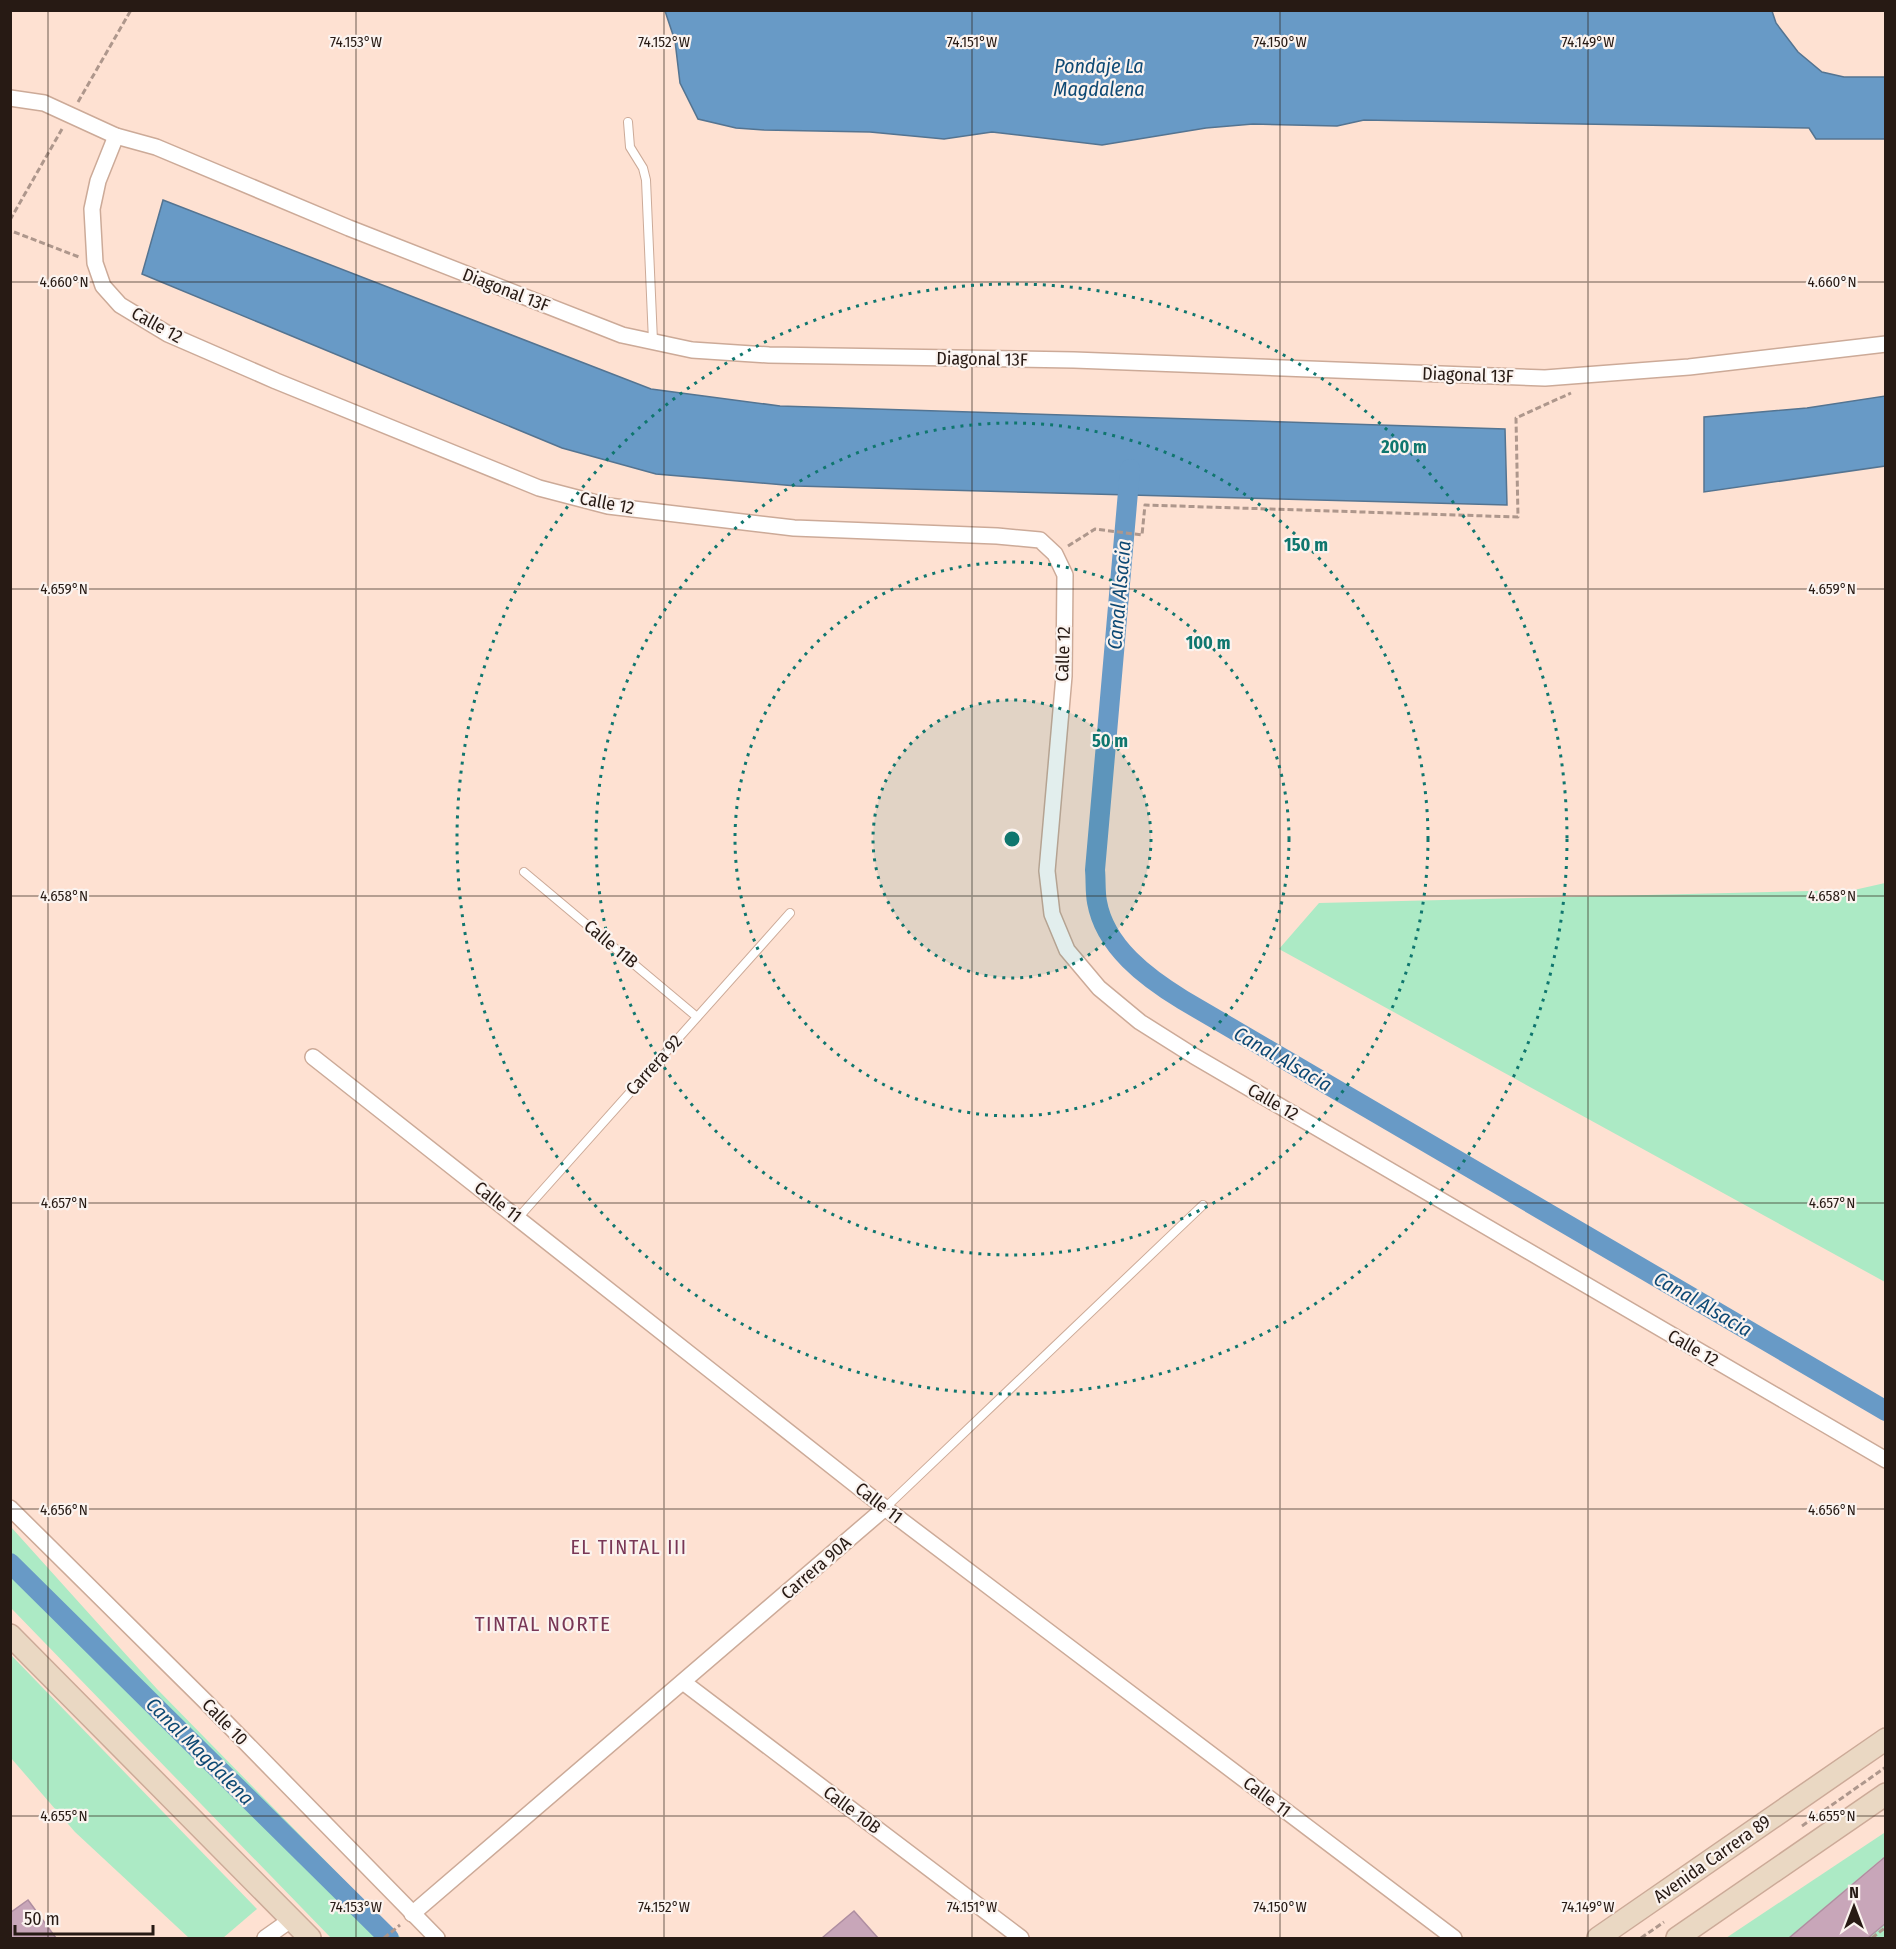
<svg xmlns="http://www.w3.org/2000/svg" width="1896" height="1949" viewBox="0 0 1896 1949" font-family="'Fira Sans Condensed',sans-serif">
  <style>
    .green { fill: #aceac5 }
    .water { fill: #689ac6; stroke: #547491; stroke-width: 1.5 }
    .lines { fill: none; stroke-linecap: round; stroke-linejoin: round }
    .canal { stroke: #689ac6; stroke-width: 20 }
    .building { fill: #c8a6b9; stroke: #af8ea1; stroke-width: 1.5 }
    .lane-casing { stroke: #ccaa98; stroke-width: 10 }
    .street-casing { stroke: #ccaa98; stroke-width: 18 }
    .secondary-casing { stroke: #ccaa98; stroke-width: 24 }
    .path { stroke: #ae978c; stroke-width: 3; stroke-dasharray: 6 3; stroke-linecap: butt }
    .lane { stroke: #fff; stroke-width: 8 }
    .street { stroke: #fff; stroke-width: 15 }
    .secondary { stroke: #ead8c3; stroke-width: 21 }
    .ticks { fill: none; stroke: #271a14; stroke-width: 1.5; stroke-opacity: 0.45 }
    .ring { fill: none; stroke: #0f766e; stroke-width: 3; stroke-dasharray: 3 6 }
    .labels { text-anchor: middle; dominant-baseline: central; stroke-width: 4.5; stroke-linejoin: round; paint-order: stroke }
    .street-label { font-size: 18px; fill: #271a14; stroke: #fbf3ef }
    .water-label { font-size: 20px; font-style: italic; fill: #0e4974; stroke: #fbf3ef }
    .neighbourhood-label { font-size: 20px; letter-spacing: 1.5px; fill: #793756; stroke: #fbf3ef }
    .quarter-label { font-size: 21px; letter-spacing: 1.5px; fill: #793756; stroke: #fbf3ef }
    .ticks-label { font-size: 15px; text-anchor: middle; fill: #271a14; stroke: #fbf3ef; stroke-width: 4.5; stroke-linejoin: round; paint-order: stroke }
    .centre { fill: #0f766e; stroke: #fbf3ef; stroke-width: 3 }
    .ring-label { font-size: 18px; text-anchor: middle; font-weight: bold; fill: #0f766e; stroke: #fbf3ef; stroke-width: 4.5; stroke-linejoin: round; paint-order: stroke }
  </style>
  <rect width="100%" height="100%" fill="#fee1d2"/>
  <g class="green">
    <polygon points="1885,883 1885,1282 1279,949 1319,903 1854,890"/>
    <polygon points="11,1527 157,1689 401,1938 331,1938 11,1608"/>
    <polygon points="11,1655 257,1909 223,1938 189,1938 75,1832 11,1758"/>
    <polygon points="1884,1833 1885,1856 1789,1938 1726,1938"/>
    <polygon points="1885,1923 1885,1938 1868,1938"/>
  </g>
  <g class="water">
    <polygon points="665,11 1772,11 1776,23 1798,52 1822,72 1844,77 1885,77 1885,139 1816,139 1809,128 1364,120 1337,126 1253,124 1206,128 1102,145 992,132 944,139 870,132 764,130 736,128 698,119 680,83 675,41"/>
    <polygon points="163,200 651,389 780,406 1505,429 1507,505 796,486 656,474 562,448 142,274"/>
    <polygon points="1885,396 1885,466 1704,492 1704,417 1807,408"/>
  </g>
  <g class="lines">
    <g class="canal">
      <path d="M1130 469 1095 870C1096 880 1095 892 1097 902 1105 947 1147 978 1183 1000L1886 1411"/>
      <polyline points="10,1563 389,1938"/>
    </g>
  </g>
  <g class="building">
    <polygon points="1886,1856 1886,1923 1868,1938 1789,1938"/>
    <polygon points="28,1900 56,1938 10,1938 10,1913"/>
    <polygon points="854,1911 878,1938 822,1938"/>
  </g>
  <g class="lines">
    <defs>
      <g id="lane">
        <polyline points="628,122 630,147 643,168 646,180 653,341"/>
        <polyline points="524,872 697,1017"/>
        <polyline points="518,1218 790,913"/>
        <polyline points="885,1508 1203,1205"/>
      </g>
      <g id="street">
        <polyline points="10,98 44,103 116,136 156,147 349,228 622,335 692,350 769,355 1074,360 1545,378 1689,367 1886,344"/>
        <polyline points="116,136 98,181 92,209 95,263 103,286 120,305 168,334 276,381 539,488 608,506 794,528 997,536 1040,540 1055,554 1065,575 1064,676 1047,871 1052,914 1067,950 1099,988 1140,1022 1194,1056 1886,1460"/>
        <polyline points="313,1057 885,1508 1454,1938"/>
        <polyline points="10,1508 205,1701 437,1938"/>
        <polyline points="683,1682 1021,1938"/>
        <polyline points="412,1914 885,1508"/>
        <polyline points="265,1938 292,1919"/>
      </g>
      <g id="secondary">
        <polyline points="10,1635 310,1938"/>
        <polyline points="1598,1938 1886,1739"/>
        <polyline points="1677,1938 1886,1794"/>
      </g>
    </defs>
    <use href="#lane" class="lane-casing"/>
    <use href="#street" class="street-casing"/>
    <use href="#secondary" class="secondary-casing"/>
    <g class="path">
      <polyline points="78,102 131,10"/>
      <polyline points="10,220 62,129"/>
      <polyline points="14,232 79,257"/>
      <polyline points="1068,546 1095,529 1142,535 1145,505 1518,517 1516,418 1571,393"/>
      <polyline points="1802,1826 1886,1767"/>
      <polyline points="384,1938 400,1925"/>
      <polyline points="1641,1938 1664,1922"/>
      <polyline points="1872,1938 1886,1927"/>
    </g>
    <use href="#lane" class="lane"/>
    <use href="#street" class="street"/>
    <use href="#secondary" class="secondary"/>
  </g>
  <path class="ticks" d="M48 10V1938M356 10V1938M664 10V1938M972 10V1938M1280 10V1938M1588 10V1938M10 282H1886M10 589H1886M10 896H1886M10 1203H1886M10 1509H1886M10 1816H1886"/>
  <circle cx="1012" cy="839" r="139" fill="#0f766e" fill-opacity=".12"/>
  <g class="ring">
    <circle cx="1012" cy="839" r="139"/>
    <circle cx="1012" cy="839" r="277"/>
    <circle cx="1012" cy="839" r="416"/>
    <circle cx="1012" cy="839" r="555"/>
  </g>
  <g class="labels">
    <g class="street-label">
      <text transform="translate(506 290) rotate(21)">Diagonal 13F</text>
      <text transform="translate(157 325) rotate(29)">Calle 12</text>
      <text transform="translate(982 359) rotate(1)">Diagonal 13F</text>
      <text transform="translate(1468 375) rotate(2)">Diagonal 13F</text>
      <text transform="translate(607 503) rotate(11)">Calle 12</text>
      <text transform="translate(1063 654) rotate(-88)">Calle 12</text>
      <text transform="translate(611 944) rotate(40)">Calle 11B</text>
      <text transform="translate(654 1065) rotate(-48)">Carrera 92</text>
      <text transform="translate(1273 1102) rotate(30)">Calle 12</text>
      <text transform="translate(498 1202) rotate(38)">Calle 11</text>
      <text transform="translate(1693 1348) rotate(30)">Calle 12</text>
      <text transform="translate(879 1503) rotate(38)">Calle 11</text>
      <text transform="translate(816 1568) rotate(-41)">Carrera 90A</text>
      <text transform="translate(225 1722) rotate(46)">Calle 10</text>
      <text transform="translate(1267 1797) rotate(37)">Calle 11</text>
      <text transform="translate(852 1810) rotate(37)">Calle 10B</text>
      <text transform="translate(1712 1859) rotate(-35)">Avenida Carrera 89</text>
    </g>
    <g class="water-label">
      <text x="1099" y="66">Pondaje La<tspan x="1099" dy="23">Magdalena</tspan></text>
      <text transform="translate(1119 595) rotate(-85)">Canal Alsacia</text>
      <text transform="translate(1283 1059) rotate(30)">Canal Alsacia</text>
      <text transform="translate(1703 1304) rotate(30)">Canal Alsacia</text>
      <text transform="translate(200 1751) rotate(45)">Canal Magdalena</text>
    </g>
    <g class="neighbourhood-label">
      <text x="629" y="1547">EL TINTAL III</text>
    </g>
    <g class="quarter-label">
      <text x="543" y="1624">TINTAL NORTE</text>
    </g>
  </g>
  <g class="ticks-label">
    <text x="356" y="47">74.153°W</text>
    <text x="664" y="47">74.152°W</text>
    <text x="972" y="47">74.151°W</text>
    <text x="1280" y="47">74.150°W</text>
    <text x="1588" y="47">74.149°W</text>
    <text x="64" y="287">4.660°N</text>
    <text x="1832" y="287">4.660°N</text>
    <text x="64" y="594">4.659°N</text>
    <text x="1832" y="594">4.659°N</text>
    <text x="64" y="901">4.658°N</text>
    <text x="1832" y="901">4.658°N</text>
    <text x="64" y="1208">4.657°N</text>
    <text x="1832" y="1208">4.657°N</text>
    <text x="64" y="1515">4.656°N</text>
    <text x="1832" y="1515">4.656°N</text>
    <text x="64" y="1821">4.655°N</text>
    <text x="1832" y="1821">4.655°N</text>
    <text x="356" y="1912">74.153°W</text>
    <text x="664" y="1912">74.152°W</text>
    <text x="972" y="1912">74.151°W</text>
    <text x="1280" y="1912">74.150°W</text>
    <text x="1588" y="1912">74.149°W</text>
  </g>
  <circle cx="1012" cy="839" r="9" class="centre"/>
  <g class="ring-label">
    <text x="1404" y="453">200 m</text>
    <text x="1306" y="551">150 m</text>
    <text x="1208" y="649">100 m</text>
    <text x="1110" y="747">50 m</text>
  </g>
  <rect width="1896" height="1949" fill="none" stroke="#271a14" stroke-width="24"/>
  <g transform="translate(1854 1907)" stroke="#fbf3ef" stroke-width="4.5" paint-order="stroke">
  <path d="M0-4.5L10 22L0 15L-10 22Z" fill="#271a14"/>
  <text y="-9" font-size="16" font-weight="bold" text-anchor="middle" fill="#271a14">N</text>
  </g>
  <path d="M15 1925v9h138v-9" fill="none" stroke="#271a14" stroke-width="3"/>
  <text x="24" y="1925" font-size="18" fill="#271a14" stroke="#fbf3ef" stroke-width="4.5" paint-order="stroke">50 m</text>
</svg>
